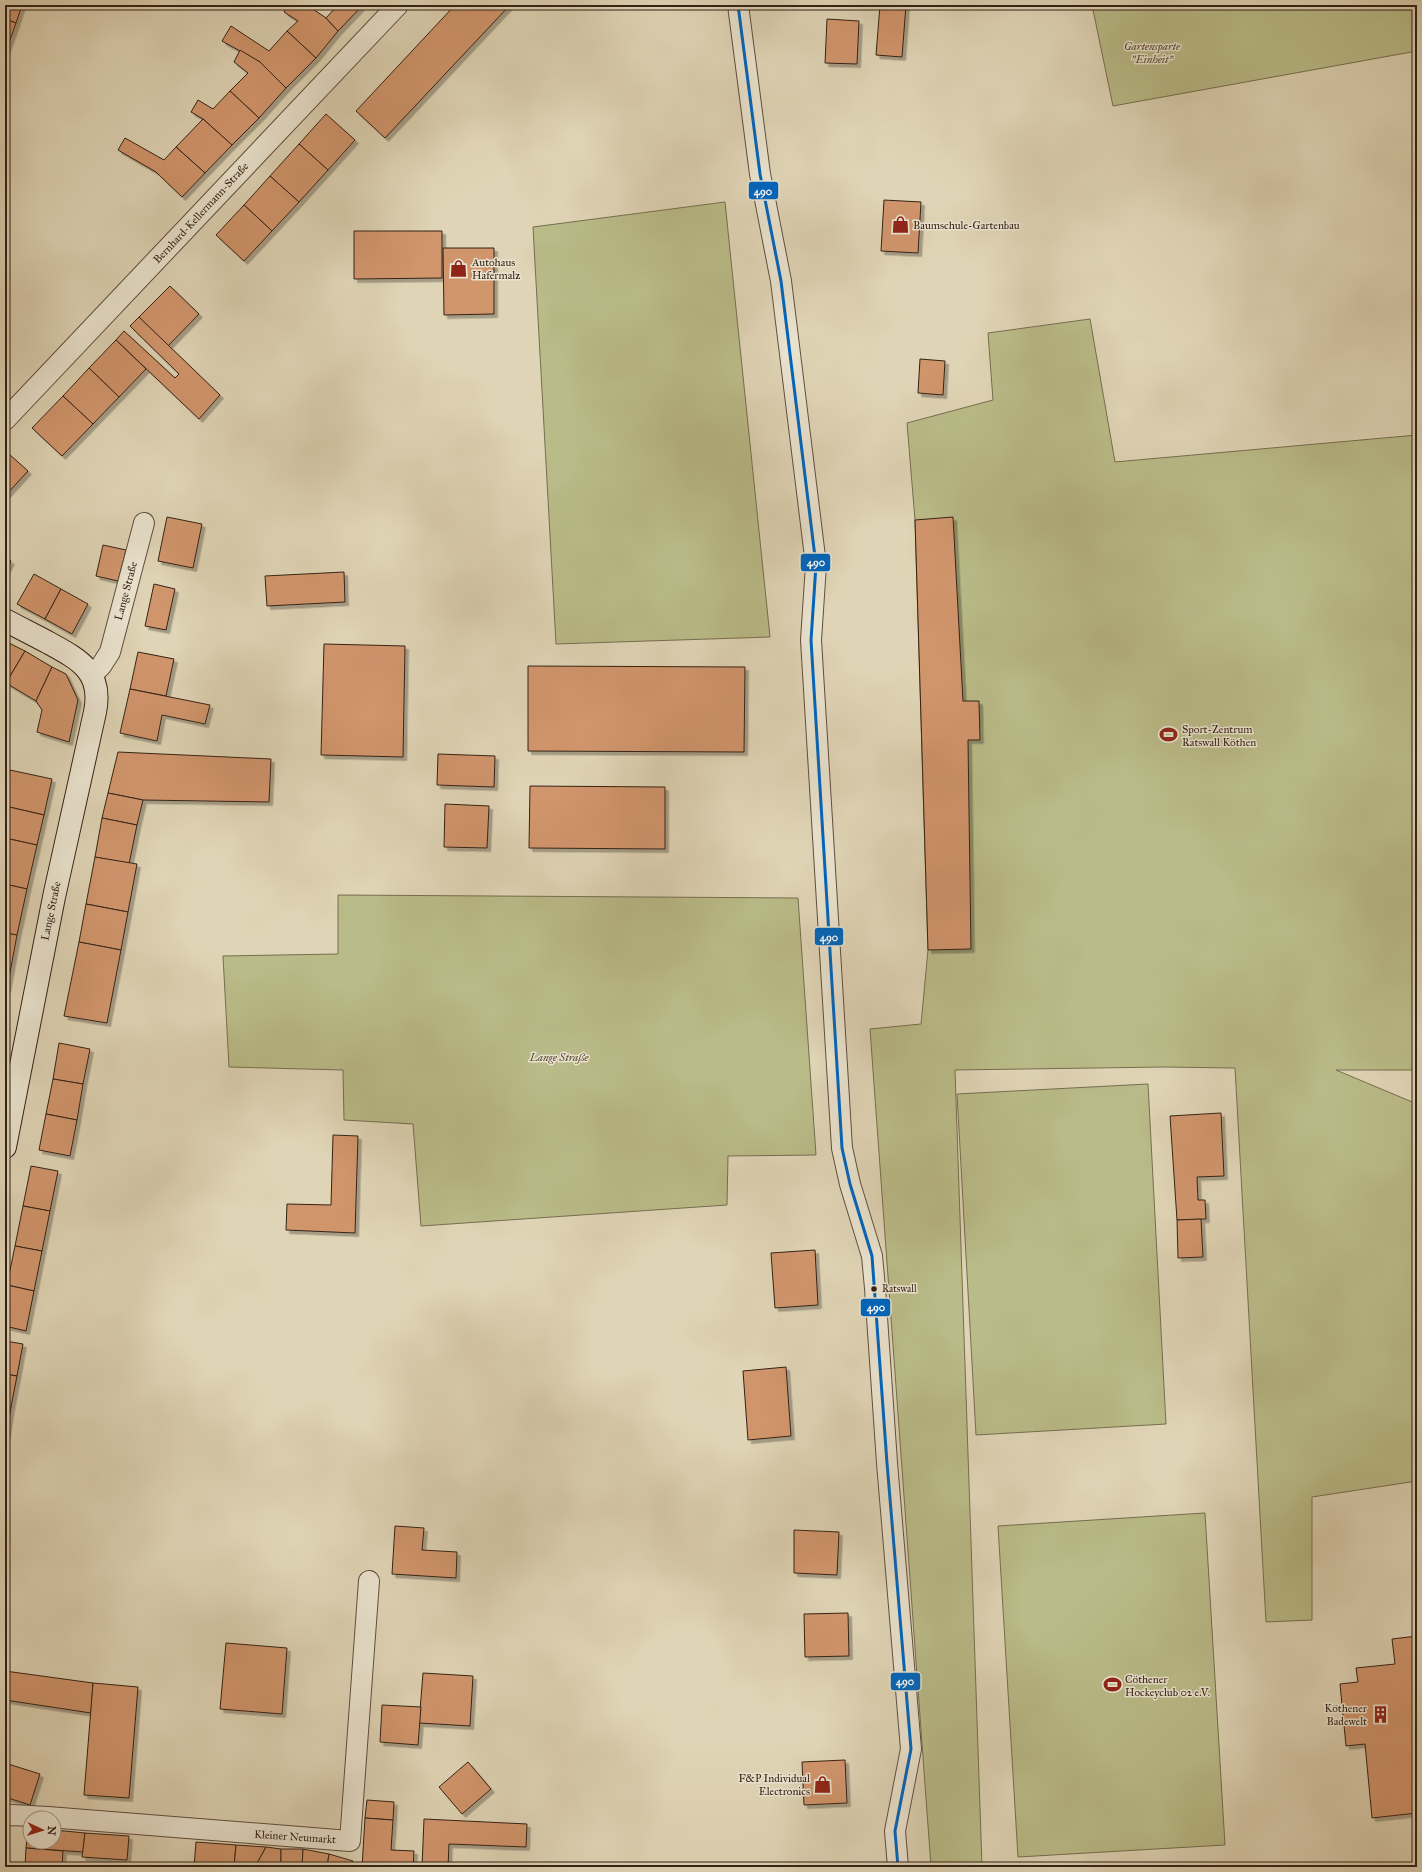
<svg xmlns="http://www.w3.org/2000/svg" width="1422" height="1872" viewBox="0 0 1422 1872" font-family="'IM FELL Great Primer',serif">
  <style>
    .green { fill: #b9bb88; stroke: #766e4f }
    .building { fill: #d1956c; stroke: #342116; filter: url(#shadow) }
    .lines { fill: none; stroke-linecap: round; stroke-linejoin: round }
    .minor-casing { stroke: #5f4e3e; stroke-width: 22 }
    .secondary-casing { stroke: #342116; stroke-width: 24 }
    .minor { stroke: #eae3cf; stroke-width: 20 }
    .secondary { stroke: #eae3cf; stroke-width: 22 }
    .bus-1-casing { stroke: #eae3cf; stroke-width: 6 }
    .bus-1 { stroke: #0065bd; stroke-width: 3 }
    .bus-dot { fill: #342116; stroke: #eae3cf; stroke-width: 1.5 }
    .labels { text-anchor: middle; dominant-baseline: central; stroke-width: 3; stroke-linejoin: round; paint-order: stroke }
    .bus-label { font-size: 10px; fill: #342116; stroke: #eae3cf; text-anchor: start }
    .park-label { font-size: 11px; font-style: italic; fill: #554832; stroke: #eae3cf }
    .street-label { font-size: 11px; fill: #342116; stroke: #eae3cf }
    .poi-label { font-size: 11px; fill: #342116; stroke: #eae3cf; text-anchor: start }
    .line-badge { stroke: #eae3cf; stroke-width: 1.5 }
    .badge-label { font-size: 11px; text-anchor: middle; font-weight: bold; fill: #fff }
  </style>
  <defs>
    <filter id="shadow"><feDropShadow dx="3.5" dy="3.5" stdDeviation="0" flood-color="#0004"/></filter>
  </defs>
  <rect width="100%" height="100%" fill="#dfd4b5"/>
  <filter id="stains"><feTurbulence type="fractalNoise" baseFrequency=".005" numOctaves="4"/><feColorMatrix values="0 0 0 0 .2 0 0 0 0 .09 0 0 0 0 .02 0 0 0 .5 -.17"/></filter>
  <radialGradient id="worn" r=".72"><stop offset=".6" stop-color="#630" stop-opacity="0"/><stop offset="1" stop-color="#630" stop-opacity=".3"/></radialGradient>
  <g class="green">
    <polygon points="1092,5 1417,5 1417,51 1113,106"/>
    <polygon points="725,202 770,637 556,644 533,227"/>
    <polygon points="1090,319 1115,462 1417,435 1417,1070 1336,1070 1417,1104 1417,1481 1312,1497 1312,1620 1266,1622 1235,1068 1164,1067 955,1070 982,1867 931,1867 870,1029 921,1024 928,950 915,520 907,423 993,400 988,333"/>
    <polygon points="338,895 798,898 816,1155 728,1156 727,1205 421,1226 413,1124 344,1120 343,1070 229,1067 223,956 338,954"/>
    <polygon points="1148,1084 1166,1424 976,1435 957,1094"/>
    <polygon points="1205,1513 1225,1845 1018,1857 998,1526"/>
  </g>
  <g class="building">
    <polygon points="5,5 22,5 16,23 5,19"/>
    <polygon points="289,5 307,5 326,18 338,31 316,58 287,31 298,21 284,12"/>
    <polygon points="338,5 363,5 338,31 326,18"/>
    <polygon points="455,5 510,5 385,138 356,111"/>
    <polygon points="880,5 906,5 902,57 876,55"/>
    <polygon points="5,19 16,23 5,54"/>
    <polygon points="827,19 859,21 857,64 825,63"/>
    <polygon points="231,26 269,51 287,31 316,58 286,88 260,62 222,41"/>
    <polygon points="240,50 260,62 286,88 259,118 230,91 248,73 234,62"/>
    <polygon points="230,91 259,118 232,145 203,119 191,112 198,100 213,109"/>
    <polygon points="326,114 355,140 328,170 299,144"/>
    <polygon points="203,119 232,145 205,173 176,147"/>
    <polygon points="125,138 164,160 176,147 205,173 182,197 156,172 118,150"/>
    <polygon points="299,144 328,170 299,202 270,176"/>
    <polygon points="270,176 299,202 272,231 244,205"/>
    <polygon points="884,200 921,202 918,253 881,251"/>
    <polygon points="244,205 272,231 244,261 216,235"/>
    <polygon points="354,231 442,231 442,278 354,279"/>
    <polygon points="443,248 494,248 494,314 444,315"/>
    <polygon points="170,286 199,314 168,346 139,317"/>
    <polygon points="139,317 220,395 199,419 116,340 124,331 175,378 179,374 130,326"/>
    <polygon points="116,340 146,369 119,397 89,368"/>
    <polygon points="920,359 945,361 943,395 918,393"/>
    <polygon points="89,368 119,397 93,424 63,396"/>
    <polygon points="63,396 93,424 62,456 32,428"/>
    <polygon points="9,454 28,471 5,496 5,458"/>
    <polygon points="167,517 202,524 193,568 158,561"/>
    <polygon points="953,517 963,701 979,701 980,740 968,740 971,949 928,950 915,520"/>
    <polygon points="103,545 126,550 118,581 96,576"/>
    <polygon points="5,558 11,561 5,572"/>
    <polygon points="344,572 345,602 267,606 265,576"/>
    <polygon points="34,574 61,589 45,619 17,604"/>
    <polygon points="154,584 175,589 166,630 145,626"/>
    <polygon points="61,589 88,604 72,634 45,619"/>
    <polygon points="5,641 25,651 6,683 5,683"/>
    <polygon points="324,644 405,646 403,757 321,755"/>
    <polygon points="25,651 52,667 36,701 6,683"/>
    <polygon points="138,652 174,659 166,696 130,689"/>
    <polygon points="528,666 745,667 744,752 528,751"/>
    <polygon points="52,667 66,674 78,700 69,742 37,732 42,710 36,701"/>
    <polygon points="130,689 210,705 205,724 162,715 157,741 120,733"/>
    <polygon points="118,752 271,759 269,802 143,800 108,793"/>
    <polygon points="438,754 495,756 494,787 437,785"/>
    <polygon points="10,770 52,779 44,815 5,806 5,795"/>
    <polygon points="530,786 665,787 665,849 529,848"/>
    <polygon points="108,793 143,800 137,825 102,818"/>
    <polygon points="445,804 489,806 487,848 444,847"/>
    <polygon points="5,806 44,815 37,845 5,838"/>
    <polygon points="102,818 137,825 129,864 95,857"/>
    <polygon points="5,838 37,845 27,889 5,884"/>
    <polygon points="95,857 137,864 128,912 86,904"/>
    <polygon points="5,884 27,889 17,935 5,933"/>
    <polygon points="86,904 128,912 121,950 79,942"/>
    <polygon points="5,933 17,935 7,989 5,989"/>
    <polygon points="79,942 121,950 107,1023 64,1016"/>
    <polygon points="59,1043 90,1049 83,1084 53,1079"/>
    <polygon points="53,1079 83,1084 77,1120 46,1114"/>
    <polygon points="1221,1113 1224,1176 1197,1177 1198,1200 1205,1200 1206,1219 1177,1220 1170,1116"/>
    <polygon points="46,1114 77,1120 70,1156 39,1150"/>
    <polygon points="333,1135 358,1136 355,1233 286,1230 287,1204 331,1205"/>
    <polygon points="31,1166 58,1171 50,1211 23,1206"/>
    <polygon points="23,1206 50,1211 42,1251 15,1246"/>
    <polygon points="1201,1219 1203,1257 1178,1258 1177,1220"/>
    <polygon points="15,1246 42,1251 34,1291 7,1285"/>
    <polygon points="815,1250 818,1305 775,1308 771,1253"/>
    <polygon points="7,1285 34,1291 26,1331 5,1326"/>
    <polygon points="5,1341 23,1344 17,1376 5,1374"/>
    <polygon points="786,1367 791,1436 748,1440 743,1371"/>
    <polygon points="5,1374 17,1376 11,1407 5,1406"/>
    <polygon points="5,1406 11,1407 6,1439 5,1439"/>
    <polygon points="395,1526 424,1528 422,1550 457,1552 456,1578 392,1574"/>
    <polygon points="794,1530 839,1532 837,1575 794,1573"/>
    <polygon points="848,1613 849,1656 805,1657 804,1614"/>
    <polygon points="1417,1636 1417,1813 1372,1818 1365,1744 1346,1746 1340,1684 1358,1682 1356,1668 1395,1664 1392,1639"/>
    <polygon points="226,1643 287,1648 282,1714 220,1709"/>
    <polygon points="5,1671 93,1683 91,1713 5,1700"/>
    <polygon points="423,1673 473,1676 470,1726 419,1723"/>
    <polygon points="93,1683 138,1687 129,1798 84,1795"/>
    <polygon points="382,1705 421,1707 418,1745 380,1742"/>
    <polygon points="845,1760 847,1803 804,1805 802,1762"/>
    <polygon points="468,1762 491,1789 462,1814 439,1787"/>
    <polygon points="5,1763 40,1774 30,1805 5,1797"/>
    <polygon points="367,1800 394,1802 393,1820 365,1818"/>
    <polygon points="365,1818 393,1820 391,1850 414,1851 413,1867 362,1867"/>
    <polygon points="424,1819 527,1824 526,1847 449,1844 448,1867 422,1867"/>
    <polygon points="28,1828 30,1828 30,1842 54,1842 54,1830 85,1833 83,1852 26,1848"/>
    <polygon points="85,1833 129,1836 127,1860 82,1857"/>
    <polygon points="196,1842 236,1845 234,1867 194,1867"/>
    <polygon points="236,1845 266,1847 255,1867 234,1867"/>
    <polygon points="266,1847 281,1849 281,1867 255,1867"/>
    <polygon points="26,1848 63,1851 62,1867 25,1867"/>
    <polygon points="281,1849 303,1849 302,1867 281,1867"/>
    <polygon points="303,1849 329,1854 327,1867 302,1867"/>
    <polygon points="329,1854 353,1861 352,1867 327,1867"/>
  </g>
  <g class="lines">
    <defs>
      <g id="minor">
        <polyline points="738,5 760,174 781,281 816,565 811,640 842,1148 850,1184 872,1256 875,1288 887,1463 911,1749 895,1831 898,1867"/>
        <polyline points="5,420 398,5"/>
        <polyline points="92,675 101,666 110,652 144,523"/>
        <polyline points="5,1816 12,1815 48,1817 350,1841 369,1581"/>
      </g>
      <path id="secondary" d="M5 620C20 628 34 635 49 643 80 660 103 672 95 712L54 897 5 1147"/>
    </defs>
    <use href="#minor" class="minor-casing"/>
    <use href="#secondary" class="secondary-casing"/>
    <use href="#minor" class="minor"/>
    <use href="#secondary" class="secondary"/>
    <defs>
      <polyline id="bus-1" points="738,5 760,174 781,281 816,565 811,640 842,1148 850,1184 872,1256 887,1463 911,1749 895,1831 898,1867"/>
    </defs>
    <use href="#bus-1" class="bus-1-casing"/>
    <use href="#bus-1" class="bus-1"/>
  </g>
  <defs>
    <symbol id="shop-bare" viewBox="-9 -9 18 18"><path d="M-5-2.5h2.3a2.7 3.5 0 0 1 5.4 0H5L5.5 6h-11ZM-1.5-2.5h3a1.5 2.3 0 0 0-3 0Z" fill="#8f2418" stroke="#eae3cf" stroke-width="2.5" paint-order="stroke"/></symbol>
    <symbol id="stadium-bare" viewBox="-9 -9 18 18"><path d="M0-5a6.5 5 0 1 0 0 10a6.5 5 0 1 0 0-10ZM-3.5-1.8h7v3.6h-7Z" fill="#8f2418" stroke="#eae3cf" stroke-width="2.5" paint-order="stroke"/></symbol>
    <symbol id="building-bare" viewBox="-9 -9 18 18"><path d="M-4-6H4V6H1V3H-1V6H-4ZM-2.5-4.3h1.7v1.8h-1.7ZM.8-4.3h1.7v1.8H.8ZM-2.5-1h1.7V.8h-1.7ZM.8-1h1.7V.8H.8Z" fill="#8f2418" stroke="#eae3cf" stroke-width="2.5" paint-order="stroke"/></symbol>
  </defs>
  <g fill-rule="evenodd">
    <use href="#shop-bare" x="888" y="212" width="25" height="25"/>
    <use href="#shop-bare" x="446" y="256" width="25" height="25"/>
    <use href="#stadium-bare" x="1156" y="722" width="25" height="25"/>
    <use href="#stadium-bare" x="1100" y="1672" width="25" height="25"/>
    <use href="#building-bare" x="1368" y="1702" width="25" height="25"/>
    <use href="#shop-bare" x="810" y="1772" width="25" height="25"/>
  </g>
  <circle class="bus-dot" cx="874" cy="1289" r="3.5"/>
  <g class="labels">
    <g class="bus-label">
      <text x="882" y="1289">Ratswall</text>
    </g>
    <g class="park-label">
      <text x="1152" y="46">Gartensparte<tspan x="1152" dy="13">"Einheit"</tspan></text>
      <text x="559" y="1057">Lange Straße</text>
    </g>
    <g class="street-label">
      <text transform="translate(201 213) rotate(-47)">Bernhard-Kellermann-Straße</text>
      <text transform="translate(126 591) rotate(-75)">Lange Straße</text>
      <text transform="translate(51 911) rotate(-78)">Lange Straße</text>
      <text transform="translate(295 1837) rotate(4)">Kleiner Neumarkt</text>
    </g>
    <g class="poi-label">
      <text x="913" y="225">Baumschule-Gartenbau</text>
      <text x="472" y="262">Autohaus<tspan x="472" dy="13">Hafermalz</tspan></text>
      <text x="1182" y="729">Sport-Zentrum<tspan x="1182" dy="13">Ratswall Köthen</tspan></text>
      <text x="1125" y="1679">Cöthener<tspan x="1125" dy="13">Hockeyclub 02 e.V.</tspan></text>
      <text x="1367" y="1708" text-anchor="end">Köthener<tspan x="1367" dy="13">Badewelt</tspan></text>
      <text x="810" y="1778" text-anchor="end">F&amp;P Individual<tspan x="810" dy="13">Electronics</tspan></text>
    </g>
  </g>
  <g class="line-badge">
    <rect x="748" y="181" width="31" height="19" rx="4" fill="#0065bd"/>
    <rect x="800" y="553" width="31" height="19" rx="4" fill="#0065bd"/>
    <rect x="814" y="927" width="30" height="19" rx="4" fill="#0065bd"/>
    <rect x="860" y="1298" width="31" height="19" rx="4" fill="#0065bd"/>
    <rect x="890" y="1672" width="31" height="19" rx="4" fill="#0065bd"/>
  </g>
  <g class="badge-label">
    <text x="763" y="195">490</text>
    <text x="816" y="566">490</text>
    <text x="829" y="941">490</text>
    <text x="876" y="1311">490</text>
    <text x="905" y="1685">490</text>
  </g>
  <rect width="1422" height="1872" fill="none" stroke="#dfd4b5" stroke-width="20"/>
  <rect x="6" y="6" width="1410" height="1860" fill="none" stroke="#342116" stroke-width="2"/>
  <rect x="10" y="10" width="1402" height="1852" fill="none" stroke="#342116"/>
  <g transform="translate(42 1830) rotate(94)"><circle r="19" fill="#eae3cf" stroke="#a19585"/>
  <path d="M0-3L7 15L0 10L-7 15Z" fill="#8f2418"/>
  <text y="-6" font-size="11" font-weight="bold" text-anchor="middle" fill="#342116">N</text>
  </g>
  <rect width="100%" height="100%" filter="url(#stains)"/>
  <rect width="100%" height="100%" fill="url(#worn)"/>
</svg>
